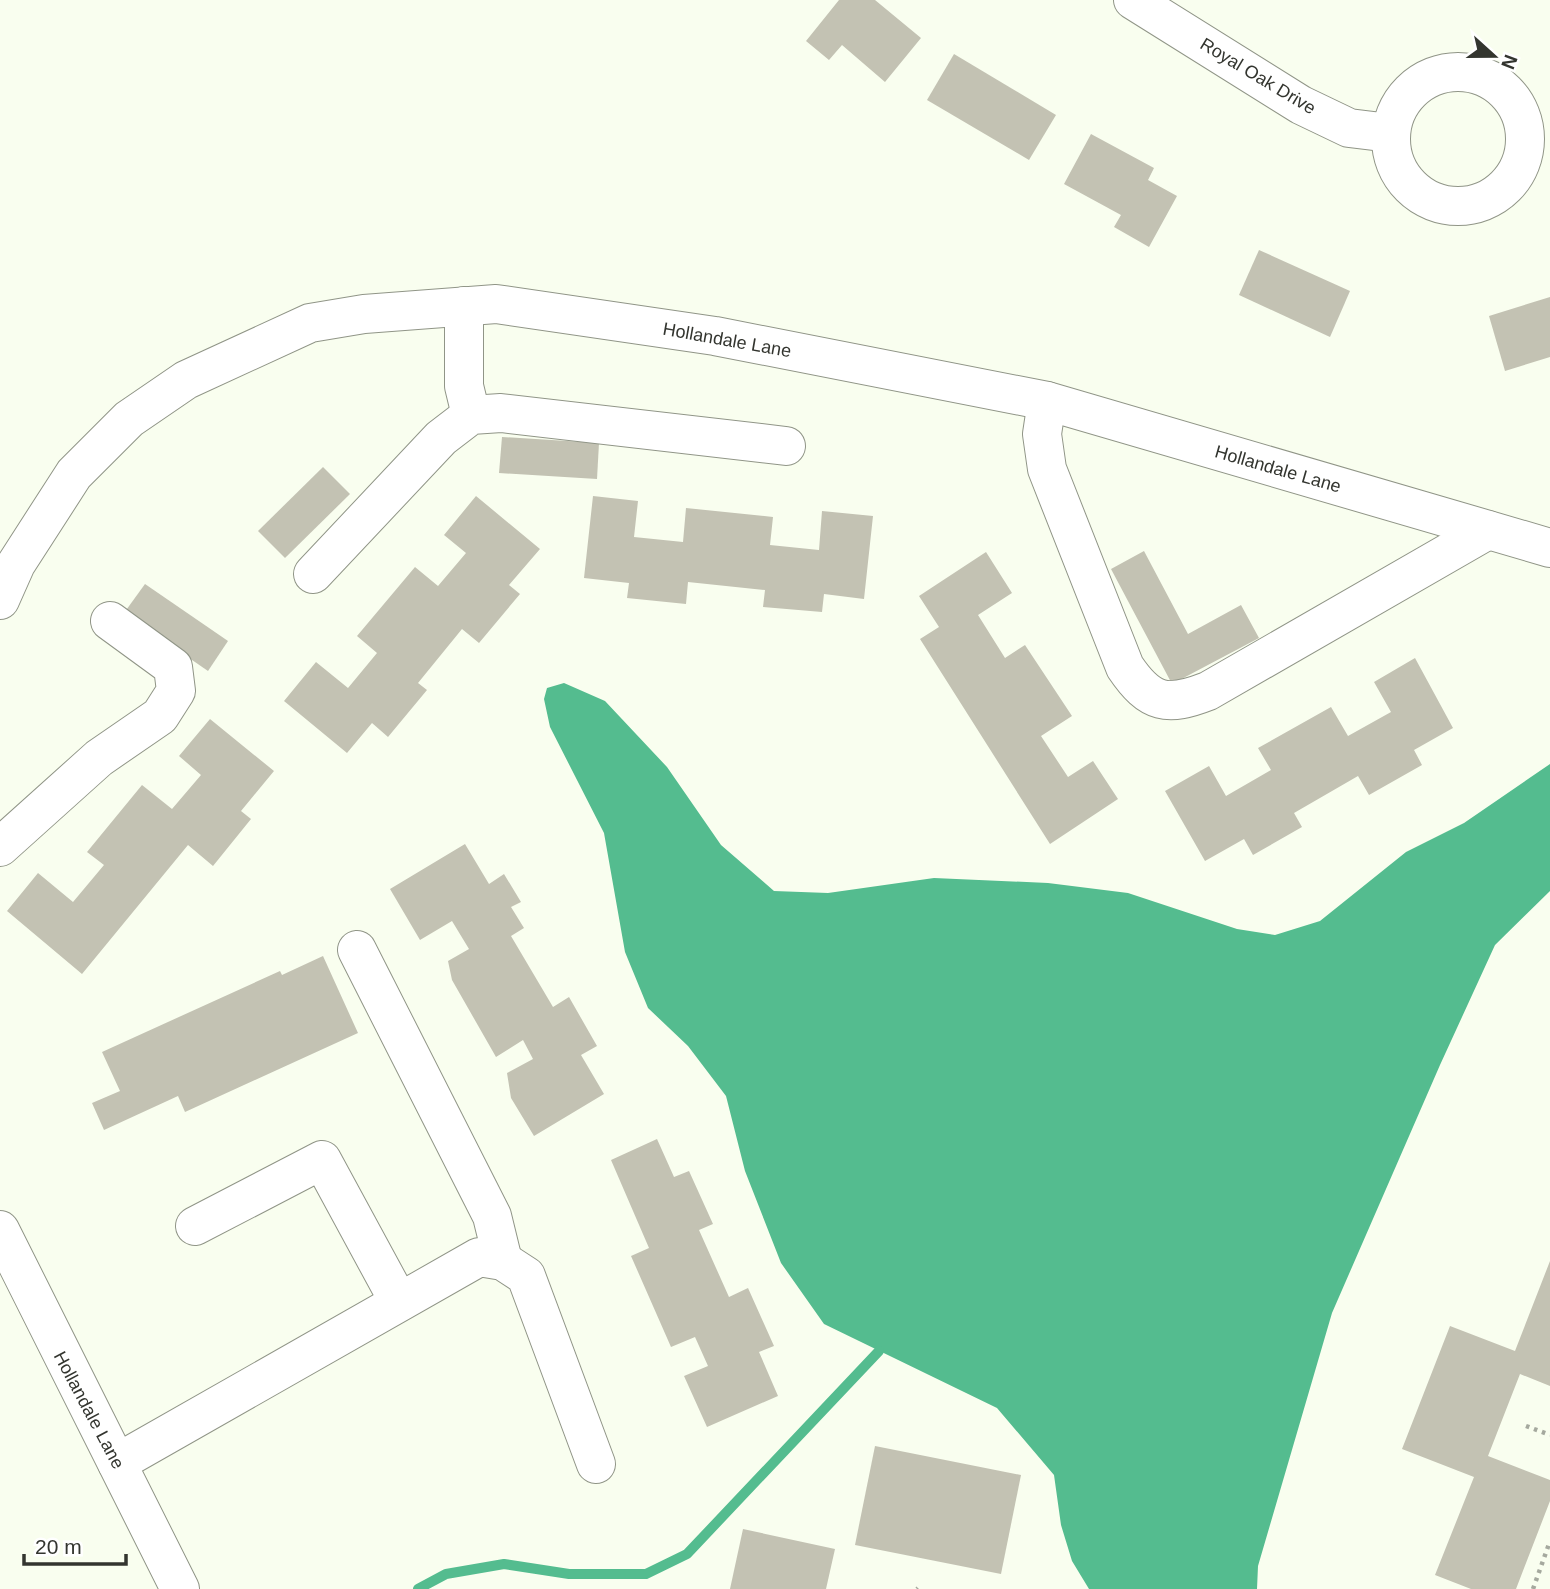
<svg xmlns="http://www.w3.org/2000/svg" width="1550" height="1589" viewBox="0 0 1550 1589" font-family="Helvetica,sans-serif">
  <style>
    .water { fill: #54bc8f }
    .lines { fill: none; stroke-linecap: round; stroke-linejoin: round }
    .stream { stroke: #54bc8f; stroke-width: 10 }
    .building { fill: #c3c2b3 }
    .minor-casing { stroke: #909587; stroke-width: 40 }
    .path { stroke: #a5a99e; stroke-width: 4.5; stroke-dasharray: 3.5 5; stroke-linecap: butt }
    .minor { stroke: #fff; stroke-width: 38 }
    .labels { text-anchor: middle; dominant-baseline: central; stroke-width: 5; stroke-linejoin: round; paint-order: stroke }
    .street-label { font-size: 18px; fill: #33352f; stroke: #fff }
  </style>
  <rect width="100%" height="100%" fill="#f9feef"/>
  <polygon class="water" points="564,683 605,701 667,767 721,845 774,891 828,893 934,878 1048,883 1128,893 1237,929 1275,935 1320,921 1406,852 1464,823 1550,764 1550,891 1495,945 1440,1065 1332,1313 1258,1566 1257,1589 1089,1589 1072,1561 1061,1525 1054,1475 997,1408 824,1324 781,1263 745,1171 726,1096 688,1046 648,1008 625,952 604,833 550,727 544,699 547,688"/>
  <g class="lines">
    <polyline class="stream" points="418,1589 446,1574 504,1564 569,1574 646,1574 687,1554 879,1351"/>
  </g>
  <g class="building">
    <polygon points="839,0 875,0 921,38 885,82 842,45 829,60 806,41"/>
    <polygon points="954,54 1056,115 1029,160 927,100"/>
    <polygon points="1091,134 1154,168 1148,180 1177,196 1149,247 1114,227 1121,215 1064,184"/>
    <polygon points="1259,250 1350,291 1330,337 1239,295"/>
    <polygon points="1550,297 1550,357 1505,371 1489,316"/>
    <polygon points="502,437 599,443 597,479 499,473"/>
    <polygon points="323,467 350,494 285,558 258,531"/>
    <polygon points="476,496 540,549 509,585 520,594 479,643 462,629 418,683 427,690 388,737 372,723 347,753 284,701 316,662 348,688 377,653 357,636 415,567 438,586 466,553 444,535"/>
    <polygon points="593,496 638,501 634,537 683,542 686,508 773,517 770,545 819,550 822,511 873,516 864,599 824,594 822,612 763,607 765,590 688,582 686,604 627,598 629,583 584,578"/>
    <polygon points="1144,551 1188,634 1241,605 1259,638 1172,684 1111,569"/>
    <polygon points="986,552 1012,593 978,615 1005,658 1025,645 1072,716 1041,736 1068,777 1093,761 1118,799 1050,844 920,639 939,627 919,596"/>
    <polygon points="145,584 228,641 208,671 124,613"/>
    <polygon points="1415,658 1453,728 1414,750 1422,765 1369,795 1358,776 1294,813 1302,827 1253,855 1244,839 1205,861 1165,791 1209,766 1226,796 1271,770 1258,748 1331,707 1348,736 1391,712 1374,682"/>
    <polygon points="210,719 274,771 241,811 251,819 213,866 188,845 82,974 7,911 38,873 73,902 104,865 87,852 142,785 172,809 201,775 179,756"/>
    <polygon points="465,844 489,884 504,874 521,902 511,907 524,928 511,936 553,1007 569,997 597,1046 581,1055 604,1094 534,1136 511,1098 507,1073 533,1059 523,1040 496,1057 452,980 448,961 469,949 452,921 420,940 390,889"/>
    <polygon points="323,956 358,1033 185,1112 178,1096 104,1130 92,1103 120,1091 102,1052 280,971 282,975"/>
    <polygon points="657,1139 674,1177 689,1171 713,1224 699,1230 729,1297 748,1288 774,1346 759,1352 778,1396 707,1427 684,1376 708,1366 695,1337 671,1347 631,1256 649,1248 611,1160"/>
    <polygon points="1550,1261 1550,1386 1520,1374 1488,1456 1550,1480 1550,1501 1516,1589 1471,1589 1435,1575 1474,1477 1402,1449 1450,1326 1515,1351"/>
    <polygon points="875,1446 1021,1475 1001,1574 855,1545"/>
    <polygon points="743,1529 835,1549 826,1589 730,1589"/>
  </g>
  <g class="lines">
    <defs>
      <g id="minor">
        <polyline points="1133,0 1301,105 1349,128 1390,133"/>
        <circle cx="1458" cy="139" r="67"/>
        <polyline points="464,306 464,386 471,415"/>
        <path d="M1047 401 1042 434 1047 469 1125 667C1150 704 1167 707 1208 691L1488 530"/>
        <polyline points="313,574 441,438 471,415 501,413 786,446"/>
        <polyline points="0,600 16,564 74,474 129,419 186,380 310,323 364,314 496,304 715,336 1047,401 1550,548"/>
        <polyline points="0,847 99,758 160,716 176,691 173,667 110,621"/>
        <polyline points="357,950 492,1216 503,1261"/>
        <polyline points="195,1226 322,1160 399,1302"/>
        <polyline points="0,1230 180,1589"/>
        <polyline points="117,1463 479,1257 503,1261 526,1276 596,1464"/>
      </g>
    </defs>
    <use href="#minor" class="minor-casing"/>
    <g class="path">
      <polyline points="1526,1426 1550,1435"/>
      <polyline points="917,1589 918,1588"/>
      <polyline points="1533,1589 1550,1541"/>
    </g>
    <use href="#minor" class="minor"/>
  </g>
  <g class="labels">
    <g class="street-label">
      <text transform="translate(1258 76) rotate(31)">Royal Oak Drive</text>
      <text transform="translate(727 340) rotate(10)">Hollandale Lane</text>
      <text transform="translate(1278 469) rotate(16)">Hollandale Lane</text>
      <text transform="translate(89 1410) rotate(62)">Hollandale Lane</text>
    </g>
  </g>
  <g transform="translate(1494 56) rotate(111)" stroke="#ffffff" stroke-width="5" paint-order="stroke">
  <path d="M0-5L12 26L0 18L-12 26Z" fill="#33352f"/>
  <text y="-10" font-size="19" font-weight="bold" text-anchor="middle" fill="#33352f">N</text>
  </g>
  <path d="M24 1554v10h102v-10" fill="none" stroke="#33352f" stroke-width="3.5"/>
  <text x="35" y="1554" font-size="21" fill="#33352f" stroke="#ffffff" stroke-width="5" paint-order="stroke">20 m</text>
</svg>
